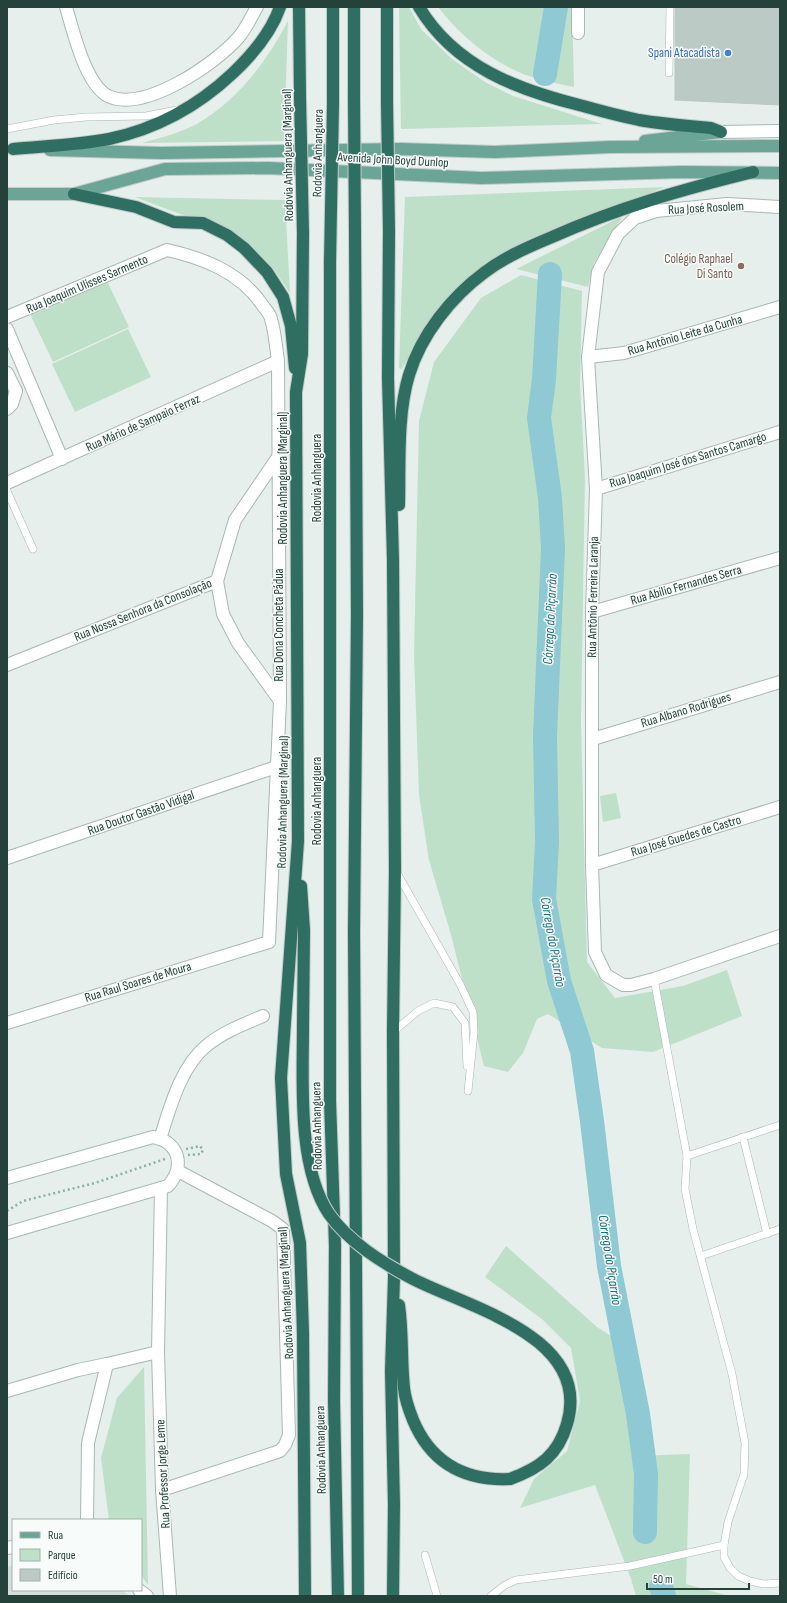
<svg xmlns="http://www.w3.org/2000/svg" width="787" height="1603" viewBox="0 0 787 1603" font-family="'Sofia Sans Condensed',sans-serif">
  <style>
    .built { fill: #d4dfda }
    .green { fill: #bfe0c8 }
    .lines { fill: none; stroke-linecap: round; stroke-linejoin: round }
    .river { stroke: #8ec9d4; stroke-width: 24 }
    .building { fill: #bbcac4; stroke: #b8c9c2 }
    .lane-casing { stroke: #a8b8b2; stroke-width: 8 }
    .street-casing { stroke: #a8b8b2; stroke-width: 14 }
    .secondary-casing { stroke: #a4bbb3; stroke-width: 14 }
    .primary-casing { stroke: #c2cac8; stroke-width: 14 }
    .highway-casing { stroke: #c2cac8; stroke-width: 14 }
    .path { stroke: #86b3a5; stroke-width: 2.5; stroke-dasharray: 2 3; stroke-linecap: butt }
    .lane { stroke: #fff; stroke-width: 7 }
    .street { stroke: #fff; stroke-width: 12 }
    .secondary { stroke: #fff; stroke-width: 12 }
    .primary { stroke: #6aa596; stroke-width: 12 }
    .highway { stroke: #2f6f62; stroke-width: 12 }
    .highway-bridge-casing { stroke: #c2cac8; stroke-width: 14; stroke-linecap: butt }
    .highway-bridge { stroke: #2f6f62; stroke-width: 12 }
    .shop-dot { fill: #3f7fe0; stroke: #f7fbf9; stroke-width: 1.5 }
    .education-dot { fill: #8d6e63; stroke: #f7fbf9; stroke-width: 1.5 }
    .labels { text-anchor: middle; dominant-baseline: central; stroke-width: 3; stroke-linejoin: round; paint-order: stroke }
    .shop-label { font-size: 13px; fill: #366cbe; stroke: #f7fbf9; text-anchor: end }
    .street-label { font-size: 13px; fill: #24423a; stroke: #f7fbf9 }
    .education-label { font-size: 13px; fill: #785e54; stroke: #f7fbf9; text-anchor: end }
    .water-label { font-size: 14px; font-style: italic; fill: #1c6f80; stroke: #f7fbf9 }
  </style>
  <rect width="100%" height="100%" fill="#e6efeb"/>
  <polygon class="built" points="13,1565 13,1590 122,1590 129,1596 7,1596 7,1567"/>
  <g class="green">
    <polygon points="399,7 409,7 421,29 452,59 485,82 513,96 602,124 401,129"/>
    <path d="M438 7H572L574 87C559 84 544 81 529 76 494 64 460 36 438 7Z"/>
    <path d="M288 21 284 141 142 143C160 138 179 133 195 125 237 101 266 63 288 21Z"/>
    <polygon points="665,187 546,234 497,259 416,344 401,370 399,367 405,197"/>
    <polygon points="135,197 285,200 290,293 275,271 245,244 199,219 177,213"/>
    <polygon points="623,216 594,263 588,287 516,269"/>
    <polygon points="521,275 582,291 580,385 585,477 581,721 587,962 615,998 683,986 727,970 742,1016 653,1052 602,1048 548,1014 537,1019 523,1053 508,1072 484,1066 451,935 429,860 419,795 414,655 419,421 434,362 481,298"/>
    <polygon points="106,279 129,327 53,362 30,314"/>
    <polygon points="128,329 151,377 75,412 52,364"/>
    <polygon points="616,793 621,818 603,822 600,796"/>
    <polygon points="506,1246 597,1327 614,1338 634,1456 690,1454 686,1584 729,1596 636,1596 631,1579 595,1485 520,1508 534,1479 567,1451 580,1401 571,1348 543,1320 485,1277"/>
    <polygon points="144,1367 148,1585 141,1575 141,1520 109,1520 101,1458 117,1398"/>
  </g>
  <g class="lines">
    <g class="river">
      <polyline points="545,74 556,7"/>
      <polyline points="550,274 544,379 539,418 550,498 553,548 545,736 547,842 544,899 559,981 582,1051 592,1121 609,1266 638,1414 646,1474 645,1532"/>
      <polyline points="661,1587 664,1596"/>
    </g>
  </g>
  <polygon class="building" points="675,7 780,7 780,105 675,100"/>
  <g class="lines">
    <defs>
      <g id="lane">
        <polyline points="669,73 670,7"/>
        <polyline points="7,129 54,120 86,117 146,116 177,110"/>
        <polyline points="7,491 33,549"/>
        <polyline points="397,873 460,984 473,1012 474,1032 468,1091"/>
        <polyline points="654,979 687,1156 685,1189 693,1229 732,1374 745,1443 744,1474 728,1522 724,1545 724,1557 730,1568 738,1576 750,1581 764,1584 780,1583"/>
        <polyline points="393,1032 418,1011 434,1003 453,1007 465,1023 467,1066"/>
        <polyline points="743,1137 767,1234"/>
        <polyline points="687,1156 780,1125"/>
        <polyline points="701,1256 780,1229"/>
        <polyline points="425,1555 437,1596"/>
        <polyline points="491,1596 505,1585 516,1580 630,1566 724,1545"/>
      </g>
      <g id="street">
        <path d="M66 7C73 30 85 84 108 96 144 113 215 64 238 38 246 29 251 17 257 7"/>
        <polyline points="578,7 578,33"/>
        <polyline points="780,207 727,204 656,211 635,218 618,234 598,272 588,357 596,489 592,612 592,865 595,952 606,975 623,985 631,985 654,979 780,936"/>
        <path d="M7 317 167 250C203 258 239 272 261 303 264 308 270 313 271 319 275 332 276 347 278 361L280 701 269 942 7 1023"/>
        <polyline points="7,329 62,459"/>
        <polyline points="588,357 624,353 780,307"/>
        <polyline points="7,373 16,391 12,404 7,409"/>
        <polyline points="7,483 278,361"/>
        <polyline points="596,489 780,432"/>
        <polyline points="217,581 223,614 238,643 280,701"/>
        <polyline points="592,612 780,558"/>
        <polyline points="7,665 217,581 235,520 278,457"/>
        <polyline points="593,739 780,682"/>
        <polyline points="7,858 276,767"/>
        <polyline points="592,865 780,807"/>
        <path d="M160 1139C170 1108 180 1068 206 1046 223 1032 244 1024 263 1016"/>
        <polyline points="158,1352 162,1490 170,1596"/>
        <polyline points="7,1391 78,1370 107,1364"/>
        <polyline points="162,1490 280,1451 285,1445 289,1435 283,1229 272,1221 178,1171"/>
        <polyline points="87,1520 88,1443 107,1364 158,1352 161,1188"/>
        <polyline points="7,1548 13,1547"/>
        <polyline points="139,1590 147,1596"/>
      </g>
      <g id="secondary">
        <polyline points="721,132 780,131"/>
        <path d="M7 1178 153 1137C180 1142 185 1167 168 1186L7 1233"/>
      </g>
      <g id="primary">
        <polyline points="645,141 720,132"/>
        <polyline points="50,150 161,153 401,149 495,152 610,147 780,146"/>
        <polyline points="7,194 74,194 165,169 268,168 481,178 681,172 780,173"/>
      </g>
      <g id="highway">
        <polyline points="299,7 300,97"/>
        <polyline points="333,7 333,104"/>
        <polyline points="387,7 387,102"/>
        <path d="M419 7C455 67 518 90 583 106 601 111 620 116 639 120 662 124 687 126 711 128L721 132"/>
        <polyline points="354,98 354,7"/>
        <path d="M13 149C45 146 78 145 109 139 156 129 198 106 233 73 253 54 271 33 280 7"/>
        <polyline points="74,194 136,207 174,222 203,223 227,235 244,248 267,272 283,297 291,326 295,368"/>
        <polyline points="389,231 388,378 393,560 395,870 393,1032 394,1278 391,1371 394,1505 393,1596"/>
        <polyline points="355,232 357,615 354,932 358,1596"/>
        <polyline points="303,233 302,354 296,392 298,841 281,1078 286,1174 300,1243 303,1333 305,1596"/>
        <polyline points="330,262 330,1101 335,1246 334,1401 338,1596"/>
        <path d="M399 505C400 465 397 414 409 375 421 335 451 297 485 272 505 257 528 247 552 237 617 208 684 189 753 172"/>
        <polyline points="301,886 304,930 303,1027"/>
        <path d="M399 1305C403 1333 401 1360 404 1388 405 1399 409 1410 413 1420 431 1463 465 1481 510 1479"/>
      </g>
    </defs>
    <use href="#lane" class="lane-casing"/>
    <use href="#street" class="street-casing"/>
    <use href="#secondary" class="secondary-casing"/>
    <use href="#primary" class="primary-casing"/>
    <use href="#highway" class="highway-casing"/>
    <g class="path">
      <polyline points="186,1149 200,1146 203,1150 201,1154 188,1155"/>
      <polyline points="7,1211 23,1201 95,1183 165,1159"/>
    </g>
    <use href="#lane" class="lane"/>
    <use href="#street" class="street"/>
    <use href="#secondary" class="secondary"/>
    <use href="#primary" class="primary"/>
    <use href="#highway" class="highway"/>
    <defs>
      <g id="highway-bridge">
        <polyline points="300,97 303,233"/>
        <polyline points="354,98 355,232"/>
        <polyline points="387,102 389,231"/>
        <polyline points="330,262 333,104"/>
        <path d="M303 1027C303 1082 297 1166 329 1214 349 1242 381 1262 411 1278 466 1307 593 1336 567 1424 558 1455 540 1468 510 1479"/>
      </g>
    </defs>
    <use href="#highway-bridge" class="highway-bridge-casing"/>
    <use href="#highway-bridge" class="highway-bridge"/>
  </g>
  <circle class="shop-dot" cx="728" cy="53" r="4"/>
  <circle class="education-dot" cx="741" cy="266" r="4"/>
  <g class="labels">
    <g class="shop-label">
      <text x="720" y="53">Spani Atacadista</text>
    </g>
    <g class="street-label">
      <text transform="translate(318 153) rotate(-89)">Rodovia Anhanguera</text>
      <text transform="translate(288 155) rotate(-91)">Rodovia Anhanguera (Marginal)</text>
      <text transform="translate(393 160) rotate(3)">Avenida John Boyd Dunlop</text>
      <text transform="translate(706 208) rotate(-3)">Rua José Rosolem</text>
      <text transform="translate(87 284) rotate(-23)">Rua Joaquim Ulisses Sarmento</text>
      <text transform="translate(685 335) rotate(-16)">Rua Antônio Leite da Cunha</text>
      <text transform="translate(143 423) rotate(-24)">Rua Mário de Sampaio Ferraz</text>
      <text transform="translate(688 460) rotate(-17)">Rua Joaquim José dos Santos Camargo</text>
      <text transform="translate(283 478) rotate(-90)">Rodovia Anhanguera (Marginal)</text>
      <text transform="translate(317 478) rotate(-90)">Rodovia Anhanguera</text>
      <text transform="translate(686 585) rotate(-16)">Rua Abílio Fernandes Serra</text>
      <text transform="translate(593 597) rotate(-89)">Rua Antônio Ferreira Laranja</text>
      <text transform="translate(143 610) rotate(-22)">Rua Nossa Senhora da Consolação</text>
      <text transform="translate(279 625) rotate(-90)">Rua Dona Concheta Pádua</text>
      <text transform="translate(686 710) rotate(-17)">Rua Albano Rodrigues</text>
      <text transform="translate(317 801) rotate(-90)">Rodovia Anhanguera</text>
      <text transform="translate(283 802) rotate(-89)">Rodovia Anhanguera (Marginal)</text>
      <text transform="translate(141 813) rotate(-19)">Rua Doutor Gastão Vidigal</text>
      <text transform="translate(686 836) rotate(-17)">Rua José Guedes de Castro</text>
      <text transform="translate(138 982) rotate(-17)">Rua Raul Soares de Moura</text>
      <text transform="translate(317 1126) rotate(-91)">Rodovia Anhanguera</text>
      <text transform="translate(286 1293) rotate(-93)">Rodovia Anhanguera (Marginal)</text>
      <text transform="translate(321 1450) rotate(-91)">Rodovia Anhanguera</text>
      <text transform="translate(163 1474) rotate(-93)">Rua Professor Jorge Leme</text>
    </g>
    <g class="education-label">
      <text x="733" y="259">Colégio Raphael<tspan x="733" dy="15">Di Santo</tspan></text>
    </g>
    <g class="water-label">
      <text transform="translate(550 619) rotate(-87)">Córrego do Piçarrão</text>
      <text transform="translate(553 942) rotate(80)">Córrego do Piçarrão</text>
      <text transform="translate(610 1260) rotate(81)">Córrego do Piçarrão</text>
    </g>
  </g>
  <rect width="787" height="1603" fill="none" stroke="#24423a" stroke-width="16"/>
  <rect x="12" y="1519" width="130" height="72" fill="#f7fbf9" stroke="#a3b1ad"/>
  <rect x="20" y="1532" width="20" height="6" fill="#6aa596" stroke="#a3b1ad"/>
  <text x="48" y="1539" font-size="12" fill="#24423a">Rua</text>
  <rect x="20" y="1549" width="20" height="12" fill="#bfe0c8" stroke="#a3b1ad"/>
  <text x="48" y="1559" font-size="12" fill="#24423a">Parque</text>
  <rect x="20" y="1569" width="20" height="12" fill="#bbcac4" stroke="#a3b1ad"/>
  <text x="48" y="1579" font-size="12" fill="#24423a">Edifício</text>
  <path d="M647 1583v6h102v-6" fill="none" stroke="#24423a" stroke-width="2"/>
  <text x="653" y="1583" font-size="12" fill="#24423a" stroke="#f7fbf9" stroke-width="3" paint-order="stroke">50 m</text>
</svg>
